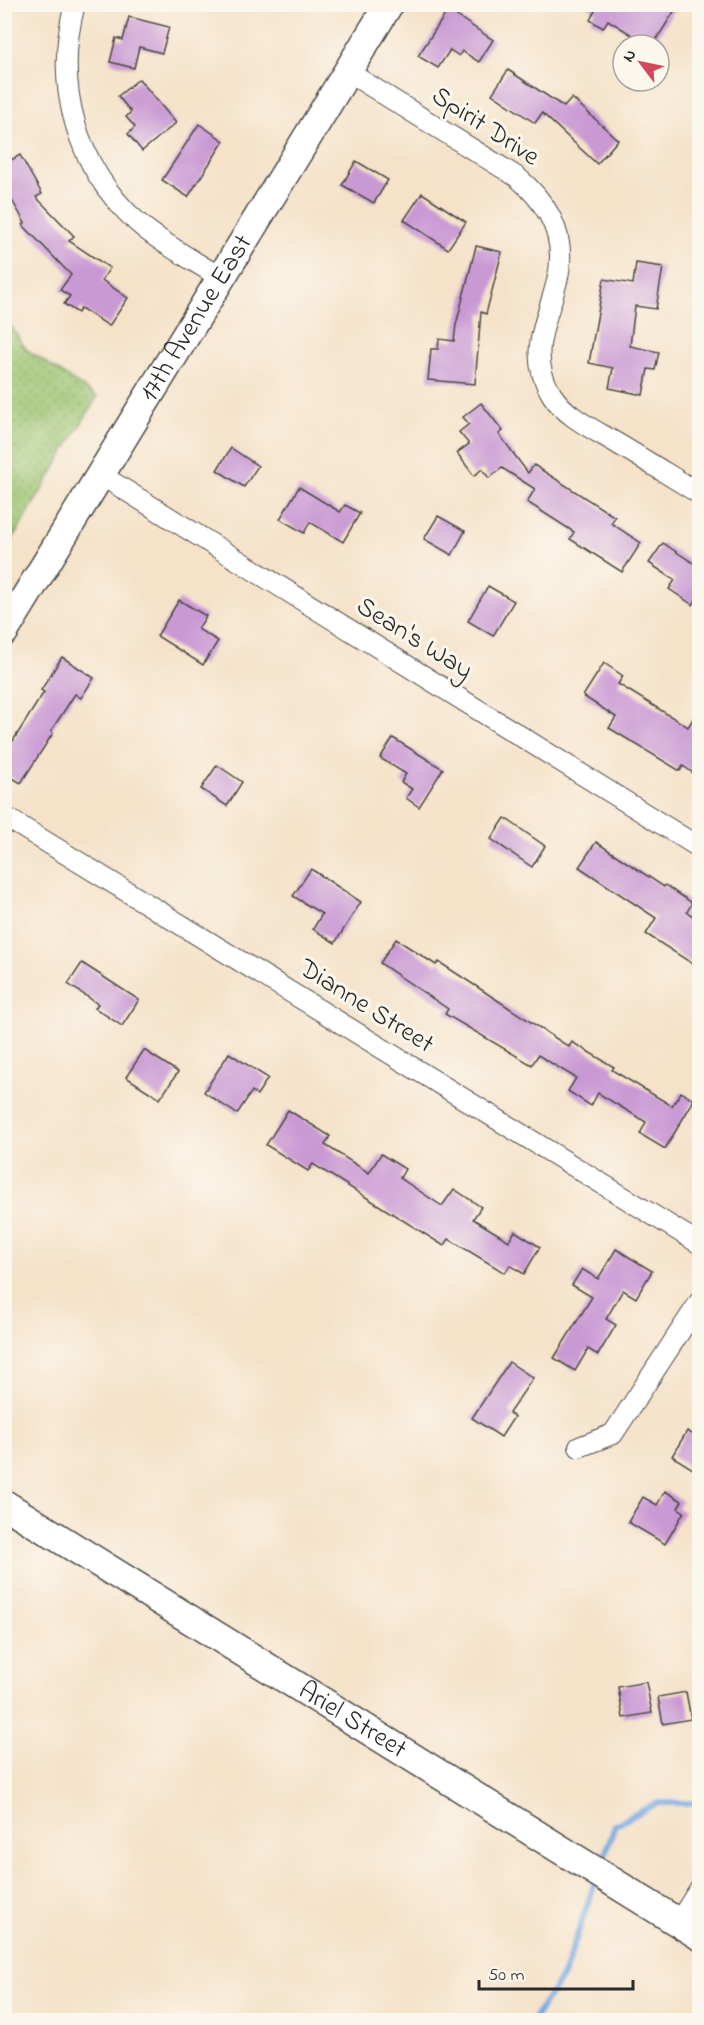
<svg xmlns="http://www.w3.org/2000/svg" width="704" height="2025" viewBox="0 0 704 2025" font-family="'Indie Flower',sans-serif">
  <style>
    .grass { fill: url(#grass-dots); stroke: #62774d; stroke-width: 1.5 }
    .lines { fill: none; stroke-linecap: round; stroke-linejoin: round }
    .stream { stroke: #75a7e1; stroke-width: 6 }
    .building { fill: #c999d4 }
    .street-casing { stroke: #494643; stroke-width: 22 }
    .secondary-casing { stroke: #494643; stroke-width: 31 }
    .street { stroke: #fff; stroke-width: 20 }
    .secondary { stroke: #fff; stroke-width: 28 }
    .labels { text-anchor: middle; dominant-baseline: central; stroke-width: 6; stroke-linejoin: round; paint-order: stroke }
    .street-label { font-size: 27px; fill: #2b2b2b; stroke: #fbf7ec }
  </style>
  <defs>
    <pattern id="grass-dots" width="8" height="8" patternUnits="userSpaceOnUse" patternTransform="scale(1.5)"><rect width="8" height="8" fill="#9ac36f"/><path d="M2 2h.1M6 6h.1" fill="none" stroke="#7e9f5b" stroke-width="1.8" stroke-linecap="round"/></pattern>
  </defs>
  <rect width="100%" height="100%" fill="#fbf7ec"/>
  <filter id="ink" filterUnits="userSpaceOnUse"><feTurbulence type="fractalNoise" baseFrequency=".0167" numOctaves="2"/><feDisplacementMap in="SourceGraphic" scale="12" xChannelSelector="R" yChannelSelector="G"/><feConvolveMatrix kernelMatrix="1 2 1 2 8 2 1 2 1" color-interpolation-filters="sRGB"/></filter>
  <filter id="wash" filterUnits="userSpaceOnUse"><feTurbulence type="fractalNoise" baseFrequency=".008" numOctaves="4" result="noise"/><feDisplacementMap in="SourceGraphic" scale="24" xChannelSelector="R" yChannelSelector="G"/><feGaussianBlur stdDeviation="1.35" result="paint"/><feColorMatrix in="noise" values="0 0 0 0 0 0 0 0 0 0 0 0 0 0 0 0 0 1.4 0 .05"/><feComposite in="paint" operator="in"/></filter>
  <g filter="url(#wash)">
    <rect width="100%" height="100%" fill="#f5e2c9"/>
    <polygon class="grass" points="5,318 26,349 97,397 5,552"/>
    <g class="lines">
      <g class="stream">
        <polyline points="601,1867 615,1825 657,1803 700,1803"/>
        <polyline points="533,2020 564,1974 596,1879"/>
      </g>
    </g>
    <g id="blocks">
      <g class="building">
        <polygon points="584,4 666,4 675,10 653,45 648,45 608,20 603,28 590,20 595,11"/>
        <polygon points="448,10 493,40 479,62 462,51 459,56 450,50 438,68 418,56"/>
        <polygon points="129,17 169,27 162,53 139,47 134,68 110,62 116,38 123,40"/>
        <polygon points="508,70 564,107 572,98 618,140 597,164 542,113 535,123 492,94"/>
        <polygon points="139,79 176,123 142,151 128,134 135,127 126,117 131,112 118,96"/>
        <polygon points="199,124 224,141 188,197 162,180"/>
        <polygon points="20,155 42,194 36,197 74,236 69,241 110,268 102,280 128,298 109,326 81,308 78,313 64,304 70,296 60,290 71,275 23,225 25,223 4,186 4,164"/>
        <polygon points="356,161 388,180 374,203 342,185"/>
        <polygon points="422,193 466,222 448,249 404,220"/>
        <polygon points="476,246 502,252 486,314 481,312 475,384 428,380 431,349 438,349 439,339 454,341 456,325"/>
        <polygon points="636,263 663,267 656,309 635,306 630,346 659,352 655,370 648,369 643,395 609,388 613,368 589,363 604,279 633,284"/>
        <polygon points="481,403 503,431 499,434 528,473 534,465 615,517 611,523 641,543 622,572 570,539 574,532 527,502 535,489 502,468 489,478 482,469 474,476 457,453 469,444 459,432 469,424 463,417"/>
        <polygon points="231,448 258,466 244,487 217,470"/>
        <polygon points="299,487 340,512 345,505 360,513 343,542 310,522 304,533 280,519"/>
        <polygon points="438,516 465,531 452,555 424,539"/>
        <polygon points="663,543 699,567 699,595 693,605 669,589 675,580 649,563"/>
        <polygon points="488,586 514,601 493,636 468,621"/>
        <polygon points="179,600 206,616 198,629 218,641 203,665 157,636"/>
        <polygon points="62,657 94,678 81,698 75,694 51,731 53,733 21,783 4,773 4,755 44,692 41,690"/>
        <polygon points="604,663 623,676 618,684 688,727 699,709 699,777 683,766 680,771 609,728 616,717 583,696"/>
        <polygon points="393,738 443,769 419,807 406,798 412,789 401,782 406,774 380,758"/>
        <polygon points="217,765 242,782 227,806 201,789"/>
        <polygon points="505,818 545,846 532,867 491,839"/>
        <polygon points="596,842 664,887 665,885 692,903 687,912 699,920 699,968 646,934 656,918 579,867"/>
        <polygon points="311,869 361,902 335,943 313,929 322,914 293,896"/>
        <polygon points="396,939 436,965 439,962 569,1047 572,1042 614,1067 612,1070 672,1106 681,1092 694,1100 665,1149 640,1134 646,1122 598,1093 591,1106 568,1091 576,1078 538,1055 532,1065 445,1014 448,1009 380,963"/>
        <polygon points="82,963 139,1000 122,1026 95,1008 98,1004 68,984"/>
        <polygon points="144,1050 178,1072 160,1099 126,1077"/>
        <polygon points="229,1053 268,1078 257,1095 252,1091 237,1114 204,1092"/>
        <polygon points="288,1110 330,1136 325,1145 369,1173 381,1154 405,1169 400,1178 442,1206 454,1189 481,1207 473,1219 509,1241 515,1231 540,1247 524,1274 510,1265 505,1273 449,1239 444,1246 313,1164 308,1171 266,1145"/>
        <polygon points="616,1249 652,1271 636,1298 623,1290 606,1319 616,1325 598,1355 588,1349 575,1371 554,1358 592,1297 572,1285 582,1269 598,1279"/>
        <polygon points="509,1362 533,1378 509,1413 514,1417 501,1437 472,1418"/>
        <polygon points="687,1431 699,1438 699,1473 672,1456"/>
        <polygon points="665,1491 682,1501 678,1508 684,1512 665,1544 628,1522 643,1497 657,1505"/>
        <polygon points="646,1682 652,1713 623,1718 618,1687"/>
        <polygon points="686,1692 691,1719 663,1724 658,1697"/>
      </g>
    </g>
  </g>
  <g filter="url(#ink)">
    <use href="#blocks" fill-opacity="0" stroke="#494643" stroke-width="1.5"/>
    <g class="lines">
      <defs>
        <g id="street">
          <path d="M75 4C53 84 76 167 137 222 162 244 193 260 221 278"/>
          <path d="M348 72 517 177C549 204 568 238 557 281 547 322 526 354 552 395 567 418 595 430 618 444 645 460 672 477 700 494"/>
          <polyline points="101,475 700,848"/>
          <polyline points="4,816 700,1244"/>
          <polyline points="579,1447 613,1434 700,1301"/>
          <polyline points="678,1923 700,1888"/>
        </g>
        <g id="secondary">
          <path id="s1" d="M4 632 389 4"/>
          <path id="s2" d="M4 1504 700 1936"/>
        </g>
      </defs>
      <use href="#street" class="street-casing"/>
      <use href="#secondary" class="secondary-casing"/>
      <use href="#street" class="street"/>
      <use href="#secondary" class="secondary"/>
    </g>
  </g>
  <g class="labels">
    <g class="street-label">
      <text transform="translate(485 127) rotate(33)">Spirit Drive</text>
      <text stroke="none"><textPath href="#s1" startOffset="368">17th Avenue East</textPath></text>
      <text transform="translate(414 639) rotate(32)">Sean's Way</text>
      <text transform="translate(366 1007) rotate(32)">Dianne Street</text>
      <text stroke="none"><textPath href="#s2" startOffset="410">Ariel Street</textPath></text>
    </g>
  </g>
  <rect width="704" height="2025" fill="none" stroke="#fbf7ec" stroke-width="24"/>
  <g transform="translate(641 63) rotate(302)"><circle r="28" fill="#fbf7ec" stroke="#a8a59f" stroke-width="1.5"/>
  <path d="M0-4.5L10 22L0 15L-10 22Z" fill="#d1495b"/>
  <text y="-9" font-size="16" font-weight="bold" text-anchor="middle" fill="#2b2b2b">N</text>
  </g>
  <path d="M479 1980v9h154v-9" fill="none" stroke="#2b2b2b" stroke-width="3"/>
  <text x="488" y="1980" font-size="18" fill="#2b2b2b" stroke="#fbf7ec" stroke-width="4.5" paint-order="stroke">50 m</text>
</svg>
